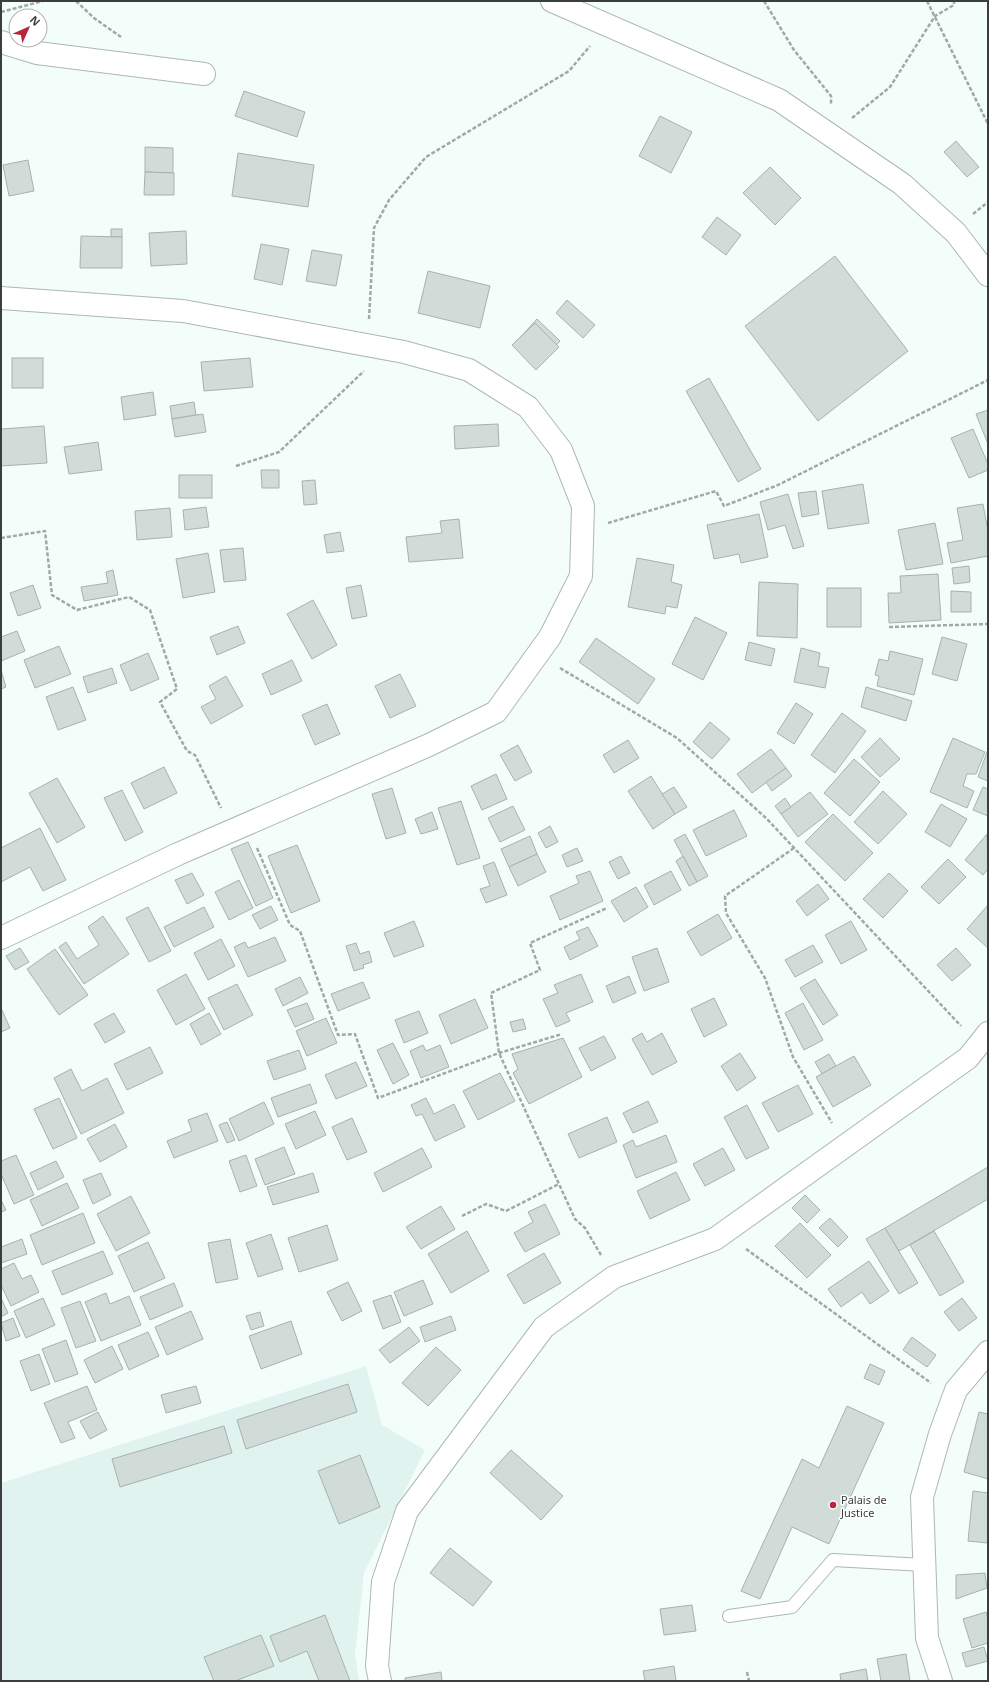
<svg xmlns="http://www.w3.org/2000/svg" width="989" height="1682" viewBox="0 0 989 1682" font-family="'Noto Sans',sans-serif">
  <style>
    .built { fill: #e0f3ee }
    .building { fill: #d1dcd9; stroke: #a7b2af }
    .lines { fill: none; stroke-linecap: round; stroke-linejoin: round }
    .lane-casing { stroke: #adb7b4; stroke-width: 14 }
    .street-casing { stroke: #adb7b4; stroke-width: 24 }
    .path { stroke: #a1a9a6; stroke-width: 2.5; stroke-dasharray: 4 2; stroke-linecap: butt }
    .lane { stroke: #fff; stroke-width: 12 }
    .street { stroke: #fff; stroke-width: 22 }
    .poi-dot { fill: #b8263b; stroke: #fff; stroke-width: 1.5 }
    .labels { text-anchor: middle; dominant-baseline: central; stroke-width: 3; stroke-linejoin: round; paint-order: stroke }
    .poi-label { font-size: 11px; fill: #3a3e3d; stroke: #fff; text-anchor: start }
  </style>
  <rect width="100%" height="100%" fill="#f3fefb"/>
  <polygon class="built" points="366,1366 382,1425 425,1450 364,1573 355,1655 359,1681 1,1681 1,1483"/>
  <g class="building">
    <polygon points="244,91 305,112 297,137 235,116"/>
    <polygon points="660,116 692,132 671,173 639,156"/>
    <polygon points="956,141 979,167 967,177 944,152"/>
    <polygon points="145,147 173,148 173,173 145,172"/>
    <polygon points="238,153 314,165 308,207 232,196"/>
    <polygon points="28,160 34,191 9,196 3,165"/>
    <polygon points="770,167 801,198 775,225 743,193"/>
    <polygon points="145,172 174,173 174,195 144,195"/>
    <polygon points="717,217 741,235 726,255 702,237"/>
    <rect x="111" y="229" width="11" height="8"/>
    <polygon points="186,231 187,264 151,266 149,233"/>
    <polygon points="81,236 122,237 122,268 80,268"/>
    <polygon points="261,244 289,249 282,285 254,279"/>
    <polygon points="312,250 342,255 336,286 306,281"/>
    <polygon points="835,256 908,351 818,421 745,326"/>
    <polygon points="428,271 490,286 480,328 418,313"/>
    <polygon points="567,300 595,325 583,338 556,313"/>
    <polygon points="537,319 560,341 539,364 516,342"/>
    <polygon points="535,323 559,347 536,370 512,345"/>
    <rect x="12" y="358" width="31" height="30"/>
    <polygon points="250,358 253,387 204,391 201,362"/>
    <polygon points="709,378 761,469 738,482 686,391"/>
    <polygon points="153,392 156,415 124,420 121,397"/>
    <polygon points="194,402 196,415 172,419 170,406"/>
    <polygon points="988,410 988,444 976,414"/>
    <polygon points="203,414 206,432 175,437 172,419"/>
    <polygon points="498,424 499,446 455,449 454,426"/>
    <polygon points="44,426 47,463 1,466 1,429"/>
    <polygon points="973,429 988,464 988,470 969,478 951,438"/>
    <polygon points="98,442 102,470 69,474 64,447"/>
    <polygon points="261,470 279,470 279,488 262,488"/>
    <rect x="179" y="475" width="33" height="23"/>
    <polygon points="315,480 317,504 304,505 302,481"/>
    <polygon points="863,484 869,523 828,529 822,491"/>
    <polygon points="816,491 819,514 802,517 798,493"/>
    <polygon points="788,494 804,546 793,549 785,525 768,530 760,502"/>
    <polygon points="983,504 988,531 988,556 951,563 947,543 963,540 957,508"/>
    <polygon points="206,507 209,527 185,530 183,510"/>
    <polygon points="170,508 172,537 137,540 135,511"/>
    <polygon points="759,514 768,557 741,563 739,554 714,559 707,525"/>
    <polygon points="459,519 463,558 409,562 406,537 442,533 440,521"/>
    <polygon points="935,523 943,564 906,570 898,530"/>
    <polygon points="340,532 344,551 327,553 324,535"/>
    <polygon points="243,548 246,580 224,582 220,550"/>
    <polygon points="208,553 215,592 183,598 176,559"/>
    <polygon points="637,558 674,565 671,582 682,585 677,608 666,606 665,614 628,607"/>
    <polygon points="969,566 970,582 954,584 952,568"/>
    <polygon points="113,570 118,595 84,601 81,587 108,583 106,572"/>
    <polygon points="938,574 941,620 889,623 888,593 901,593 900,576"/>
    <polygon points="759,582 798,584 797,638 757,636"/>
    <polygon points="33,585 41,608 18,616 10,593"/>
    <polygon points="361,585 367,616 352,619 346,588"/>
    <rect x="827" y="588" width="34" height="39"/>
    <polygon points="951,591 971,592 971,612 951,612"/>
    <polygon points="313,600 337,645 312,659 287,614"/>
    <polygon points="695,617 727,633 703,680 672,664"/>
    <polygon points="238,626 245,643 217,655 210,637"/>
    <polygon points="17,631 25,651 1,661 1,637"/>
    <polygon points="942,637 967,644 957,681 932,674"/>
    <polygon points="596,638 655,679 638,704 579,662"/>
    <polygon points="749,642 775,649 771,666 745,660"/>
    <polygon points="59,646 71,674 35,688 24,660"/>
    <polygon points="801,648 820,653 818,666 829,668 825,688 794,682"/>
    <polygon points="890,651 923,659 914,695 877,686 879,676 875,675 879,659 888,661"/>
    <polygon points="148,653 159,679 131,691 120,665"/>
    <polygon points="292,660 302,681 271,695 262,674"/>
    <polygon points="112,668 117,683 88,693 83,677"/>
    <polygon points="1,670 6,687 1,689"/>
    <polygon points="400,674 416,706 390,718 375,686"/>
    <polygon points="226,676 243,706 211,724 201,707 216,699 209,686"/>
    <polygon points="73,687 86,720 58,730 46,697"/>
    <polygon points="866,687 912,701 906,721 861,707"/>
    <polygon points="796,703 813,714 794,744 777,733"/>
    <polygon points="327,704 340,734 315,745 302,715"/>
    <polygon points="842,713 866,731 835,773 811,755"/>
    <polygon points="710,722 730,739 712,759 693,742"/>
    <polygon points="880,738 900,759 880,777 861,757"/>
    <polygon points="953,738 985,752 976,774 967,774 963,786 974,791 967,808 930,792"/>
    <polygon points="628,740 639,758 614,773 603,755"/>
    <polygon points="518,745 532,772 515,781 500,755"/>
    <polygon points="771,749 786,768 752,793 737,774"/>
    <polygon points="988,749 988,781 978,777"/>
    <polygon points="854,759 880,782 850,816 824,793"/>
    <polygon points="164,767 177,793 144,809 131,783"/>
    <polygon points="786,768 792,776 772,791 766,782"/>
    <polygon points="496,774 507,799 482,810 471,786"/>
    <polygon points="651,776 675,814 653,829 628,791"/>
    <polygon points="57,778 85,827 57,843 29,793"/>
    <polygon points="674,787 687,807 675,814 662,794"/>
    <polygon points="983,787 988,789 988,816 973,810"/>
    <polygon points="392,788 406,833 386,839 372,794"/>
    <polygon points="122,790 143,832 125,841 104,798"/>
    <polygon points="883,791 907,814 878,844 854,822"/>
    <polygon points="810,792 828,814 798,837 781,814"/>
    <polygon points="785,798 791,807 781,814 775,806"/>
    <polygon points="461,801 480,858 457,865 438,808"/>
    <polygon points="941,804 967,819 950,847 925,832"/>
    <polygon points="513,806 525,830 500,842 488,818"/>
    <polygon points="734,810 747,836 706,856 693,830"/>
    <polygon points="432,812 438,829 421,834 415,819"/>
    <polygon points="833,814 873,853 845,881 805,842"/>
    <polygon points="550,826 558,842 546,848 538,833"/>
    <polygon points="40,828 66,880 43,891 30,867 1,882 1,848"/>
    <polygon points="685,834 708,876 697,882 674,840"/>
    <polygon points="987,834 988,869 983,875 965,860"/>
    <polygon points="530,836 537,854 509,867 501,849"/>
    <polygon points="248,842 273,898 256,906 231,849"/>
    <polygon points="297,845 320,901 291,913 268,856"/>
    <polygon points="577,848 583,861 567,867 562,855"/>
    <polygon points="537,854 546,872 518,886 509,867"/>
    <polygon points="621,856 630,873 618,879 609,862"/>
    <polygon points="683,856 697,882 689,886 676,861"/>
    <polygon points="948,859 966,877 939,904 921,887"/>
    <polygon points="494,862 507,895 486,903 480,889 490,886 483,866"/>
    <polygon points="590,871 603,901 560,920 550,896 579,883 576,876"/>
    <polygon points="671,871 681,890 654,905 644,885"/>
    <polygon points="192,873 204,895 187,904 175,880"/>
    <polygon points="889,873 908,891 883,918 863,899"/>
    <polygon points="239,880 253,908 229,920 215,892"/>
    <polygon points="818,884 829,899 807,916 796,901"/>
    <polygon points="636,887 648,907 624,922 611,901"/>
    <polygon points="988,905 988,948 967,929"/>
    <polygon points="271,906 278,920 260,929 252,915"/>
    <polygon points="148,907 171,951 149,962 126,918"/>
    <polygon points="204,907 214,927 174,947 164,927"/>
    <polygon points="718,914 732,938 701,956 687,932"/>
    <polygon points="103,916 129,954 84,984 59,947 66,942 77,959 99,945 88,927"/>
    <polygon points="414,921 424,946 394,957 384,933"/>
    <polygon points="851,921 867,950 841,964 825,935"/>
    <polygon points="588,927 598,946 570,960 564,947 580,939 576,932"/>
    <polygon points="275,937 286,961 248,977 234,947 245,942 248,948"/>
    <polygon points="221,939 235,966 208,980 194,953"/>
    <polygon points="356,943 360,954 369,951 372,962 363,965 364,968 354,971 346,946"/>
    <polygon points="813,945 823,962 795,977 785,960"/>
    <polygon points="20,948 29,962 15,970 6,956"/>
    <polygon points="657,948 669,982 644,991 632,957"/>
    <polygon points="956,948 971,965 952,981 937,965"/>
    <polygon points="55,949 88,995 59,1015 27,969"/>
    <polygon points="186,974 205,1009 176,1025 157,990"/>
    <polygon points="581,974 593,1002 566,1013 570,1021 556,1027 543,999 558,993 554,985"/>
    <polygon points="629,976 636,993 613,1003 606,986"/>
    <polygon points="300,977 308,993 283,1006 275,989"/>
    <polygon points="815,979 838,1015 823,1025 800,988"/>
    <polygon points="363,982 370,998 338,1011 331,994"/>
    <polygon points="237,984 253,1015 224,1030 208,998"/>
    <polygon points="714,998 727,1025 704,1037 691,1009"/>
    <polygon points="475,999 488,1028 451,1044 439,1015"/>
    <polygon points="307,1003 314,1019 295,1027 287,1010"/>
    <polygon points="803,1003 823,1040 804,1050 785,1013"/>
    <polygon points="1,1008 10,1028 1,1032"/>
    <polygon points="419,1011 428,1033 404,1043 395,1020"/>
    <polygon points="114,1013 125,1032 105,1043 94,1024"/>
    <polygon points="209,1013 221,1034 201,1045 190,1024"/>
    <polygon points="326,1018 337,1043 307,1056 296,1031"/>
    <polygon points="523,1019 526,1029 513,1032 510,1022"/>
    <polygon points="642,1033 647,1042 662,1033 677,1062 652,1075 632,1039"/>
    <polygon points="604,1036 616,1058 591,1071 579,1048"/>
    <polygon points="563,1038 582,1077 529,1104 513,1073 518,1069 512,1054"/>
    <polygon points="393,1043 409,1075 393,1084 377,1050"/>
    <polygon points="423,1045 426,1051 440,1045 449,1067 421,1078 410,1051"/>
    <polygon points="150,1047 163,1073 127,1090 114,1064"/>
    <polygon points="299,1050 306,1069 274,1080 267,1061"/>
    <polygon points="740,1053 756,1078 737,1091 721,1066"/>
    <polygon points="829,1054 836,1066 822,1074 815,1062"/>
    <polygon points="854,1056 871,1085 833,1107 816,1077"/>
    <polygon points="356,1062 367,1086 336,1099 325,1075"/>
    <polygon points="71,1069 82,1091 107,1078 124,1113 81,1134 54,1078"/>
    <polygon points="500,1073 515,1101 478,1120 463,1091"/>
    <polygon points="310,1084 317,1103 278,1117 271,1098"/>
    <polygon points="798,1085 813,1114 778,1132 762,1103"/>
    <polygon points="59,1098 77,1138 53,1149 34,1109"/>
    <polygon points="426,1098 434,1114 454,1104 465,1127 435,1141 422,1114 416,1116 411,1105"/>
    <polygon points="648,1101 658,1122 633,1133 623,1113"/>
    <polygon points="264,1102 274,1124 239,1141 229,1119"/>
    <polygon points="747,1105 769,1148 746,1159 724,1117"/>
    <polygon points="315,1111 326,1135 296,1149 285,1124"/>
    <polygon points="207,1113 218,1141 174,1158 167,1141 192,1131 188,1120"/>
    <polygon points="607,1117 617,1142 579,1158 568,1134"/>
    <polygon points="352,1118 367,1152 347,1160 332,1127"/>
    <polygon points="227,1122 235,1140 227,1143 219,1125"/>
    <polygon points="115,1124 127,1147 100,1162 87,1139"/>
    <polygon points="666,1135 677,1162 636,1178 623,1145 633,1140 636,1147"/>
    <polygon points="284,1147 295,1174 265,1185 255,1159"/>
    <polygon points="422,1148 432,1167 383,1192 374,1173"/>
    <polygon points="723,1148 735,1170 705,1186 693,1164"/>
    <polygon points="16,1155 34,1195 14,1204 1,1174 1,1161"/>
    <polygon points="246,1155 257,1186 240,1192 229,1161"/>
    <polygon points="56,1161 64,1177 38,1190 30,1173"/>
    <polygon points="988,1167 988,1199 899,1251 885,1228"/>
    <polygon points="676,1172 690,1200 650,1219 637,1191"/>
    <polygon points="101,1173 111,1195 93,1204 83,1180"/>
    <polygon points="313,1173 319,1192 273,1205 267,1187"/>
    <polygon points="67,1183 79,1208 42,1226 30,1200"/>
    <polygon points="805,1195 820,1210 807,1223 792,1208"/>
    <polygon points="131,1196 150,1233 116,1251 97,1214"/>
    <polygon points="1,1200 6,1210 1,1212"/>
    <polygon points="545,1204 560,1234 525,1252 514,1233 533,1222 528,1212"/>
    <polygon points="441,1206 455,1229 421,1249 406,1227"/>
    <polygon points="83,1213 95,1243 42,1265 30,1235"/>
    <polygon points="830,1218 848,1237 838,1247 819,1228"/>
    <polygon points="800,1223 831,1255 807,1278 775,1246"/>
    <polygon points="327,1225 338,1260 299,1272 288,1238"/>
    <polygon points="885,1228 918,1283 899,1294 866,1239"/>
    <polygon points="467,1231 489,1271 451,1293 428,1254"/>
    <polygon points="934,1231 964,1282 940,1296 910,1245"/>
    <polygon points="271,1234 283,1269 258,1277 246,1243"/>
    <polygon points="22,1239 27,1254 1,1263 1,1247"/>
    <polygon points="230,1239 238,1279 216,1283 208,1243"/>
    <polygon points="148,1242 165,1278 134,1292 118,1256"/>
    <polygon points="103,1251 113,1274 62,1295 52,1271"/>
    <polygon points="544,1253 561,1283 524,1304 507,1275"/>
    <polygon points="869,1261 889,1291 870,1304 862,1292 841,1307 828,1289"/>
    <polygon points="14,1263 22,1279 31,1275 39,1292 11,1306 1,1285 1,1269"/>
    <polygon points="423,1280 433,1304 404,1316 394,1292"/>
    <polygon points="348,1282 362,1311 342,1321 327,1292"/>
    <polygon points="174,1283 183,1306 150,1320 140,1297"/>
    <polygon points="106,1293 110,1304 129,1296 141,1325 101,1341 85,1302"/>
    <polygon points="391,1295 401,1322 383,1329 373,1301"/>
    <polygon points="1,1298 8,1313 1,1317"/>
    <polygon points="43,1298 55,1325 26,1338 14,1311"/>
    <polygon points="962,1298 977,1318 959,1331 944,1312"/>
    <polygon points="80,1301 96,1341 76,1348 61,1308"/>
    <polygon points="191,1311 203,1339 167,1355 155,1327"/>
    <polygon points="260,1312 264,1326 251,1330 246,1316"/>
    <polygon points="451,1316 456,1330 425,1342 420,1327"/>
    <polygon points="13,1318 20,1336 6,1341 1,1323"/>
    <polygon points="291,1321 302,1354 261,1369 249,1336"/>
    <polygon points="409,1327 420,1341 390,1363 379,1350"/>
    <polygon points="148,1332 159,1356 129,1370 118,1345"/>
    <polygon points="912,1337 936,1355 927,1367 903,1350"/>
    <polygon points="66,1340 78,1374 55,1382 42,1349"/>
    <polygon points="112,1346 123,1369 95,1383 84,1360"/>
    <polygon points="436,1347 461,1370 428,1406 402,1383"/>
    <polygon points="39,1354 50,1384 31,1391 20,1361"/>
    <polygon points="870,1364 885,1371 879,1385 864,1378"/>
    <polygon points="348,1384 357,1412 246,1449 237,1420"/>
    <polygon points="87,1386 97,1410 68,1422 75,1438 61,1443 44,1403"/>
    <polygon points="196,1386 201,1403 166,1413 161,1395"/>
    <polygon points="847,1406 884,1423 829,1544 792,1527 760,1599 741,1591 802,1459 819,1468"/>
    <polygon points="98,1412 107,1430 90,1439 80,1421"/>
    <polygon points="979,1412 988,1414 988,1479 964,1472"/>
    <polygon points="224,1426 232,1453 120,1487 112,1459"/>
    <polygon points="511,1450 563,1496 541,1520 490,1473"/>
    <polygon points="360,1455 380,1507 339,1524 318,1471"/>
    <polygon points="973,1491 988,1493 988,1543 968,1541"/>
    <polygon points="450,1548 492,1582 473,1606 430,1573"/>
    <polygon points="985,1573 987,1588 956,1599 956,1575"/>
    <polygon points="692,1605 696,1631 664,1635 660,1609"/>
    <polygon points="986,1612 988,1619 988,1643 972,1648 963,1619"/>
    <polygon points="325,1615 350,1681 319,1681 307,1651 280,1662 270,1636"/>
    <polygon points="261,1635 274,1666 235,1681 214,1681 204,1657"/>
    <polygon points="984,1647 988,1661 966,1667 962,1653"/>
    <polygon points="906,1654 910,1681 881,1681 877,1659"/>
    <polygon points="674,1666 676,1681 645,1681 643,1671"/>
    <polygon points="866,1669 868,1681 841,1681 840,1674"/>
    <polygon points="441,1672 442,1681 405,1681 405,1678"/>
  </g>
  <g class="lines">
    <defs>
      <polyline id="lane" points="729,1616 792,1607 833,1560 924,1565"/>
      <g id="street">
        <polyline points="552,1 779,100 902,184 956,233 988,275"/>
        <polyline points="1,42 37,53 204,74"/>
        <polyline points="1,298 183,311 404,352 469,370 528,407 561,450 583,506 581,576 550,637 496,712 429,745 178,854 1,938"/>
        <polyline points="380,1681 377,1666 383,1582 407,1511 544,1327 614,1277 715,1239 968,1058 988,1033"/>
        <polyline points="941,1681 927,1638 922,1497 940,1434 956,1390 988,1352"/>
      </g>
    </defs>
    <use href="#lane" class="lane-casing"/>
    <use href="#street" class="street-casing"/>
    <g class="path">
      <polyline points="76,1 94,18 121,37"/>
      <polyline points="764,1 794,50 831,96 831,105"/>
      <polyline points="927,1 988,124"/>
      <polyline points="1,12 43,1"/>
      <polyline points="852,118 890,87 935,16 954,5 954,1"/>
      <polyline points="973,214 988,202"/>
      <polyline points="369,319 374,228 389,200 426,157 569,71 590,46"/>
      <polyline points="236,466 279,452 364,371"/>
      <polyline points="608,523 716,491 724,506 778,485 988,380"/>
      <polyline points="1,538 45,531 52,595 77,610 129,597 150,610 177,689 160,702 187,751 195,755 221,808"/>
      <polyline points="889,627 988,624"/>
      <polyline points="560,668 677,738 766,818 961,1026"/>
      <polyline points="257,848 290,925 300,931 338,1035 355,1034 378,1098 499,1053 562,1034"/>
      <polyline points="794,848 725,896 726,913 765,978 793,1057 832,1123"/>
      <polyline points="462,1216 486,1204 506,1211 559,1184"/>
      <polyline points="746,1249 931,1383"/>
      <polyline points="601,1255 585,1228 575,1219 499,1053 491,993 540,970 530,943 607,908"/>
      <polyline points="747,1672 749,1681"/>
    </g>
    <use href="#lane" class="lane"/>
    <use href="#street" class="street"/>
  </g>
  <circle class="poi-dot" cx="833" cy="1505" r="4"/>
  <g class="labels">
    <g class="poi-label">
      <text x="841" y="1499">Palais de<tspan x="841" dy="13">Justice</tspan></text>
    </g>
  </g>
  <rect width="989" height="1682" fill="none" stroke="#3a3e3d" stroke-width="4"/>
  <g transform="translate(28 28) rotate(45)"><circle r="19" fill="#ffffff" stroke="#b0b2b1"/>
  <path d="M0-3L7 15L0 10L-7 15Z" fill="#b8263b"/>
  <text y="-6" font-size="11" font-weight="bold" text-anchor="middle" fill="#3a3e3d">N</text>
  </g>
</svg>
